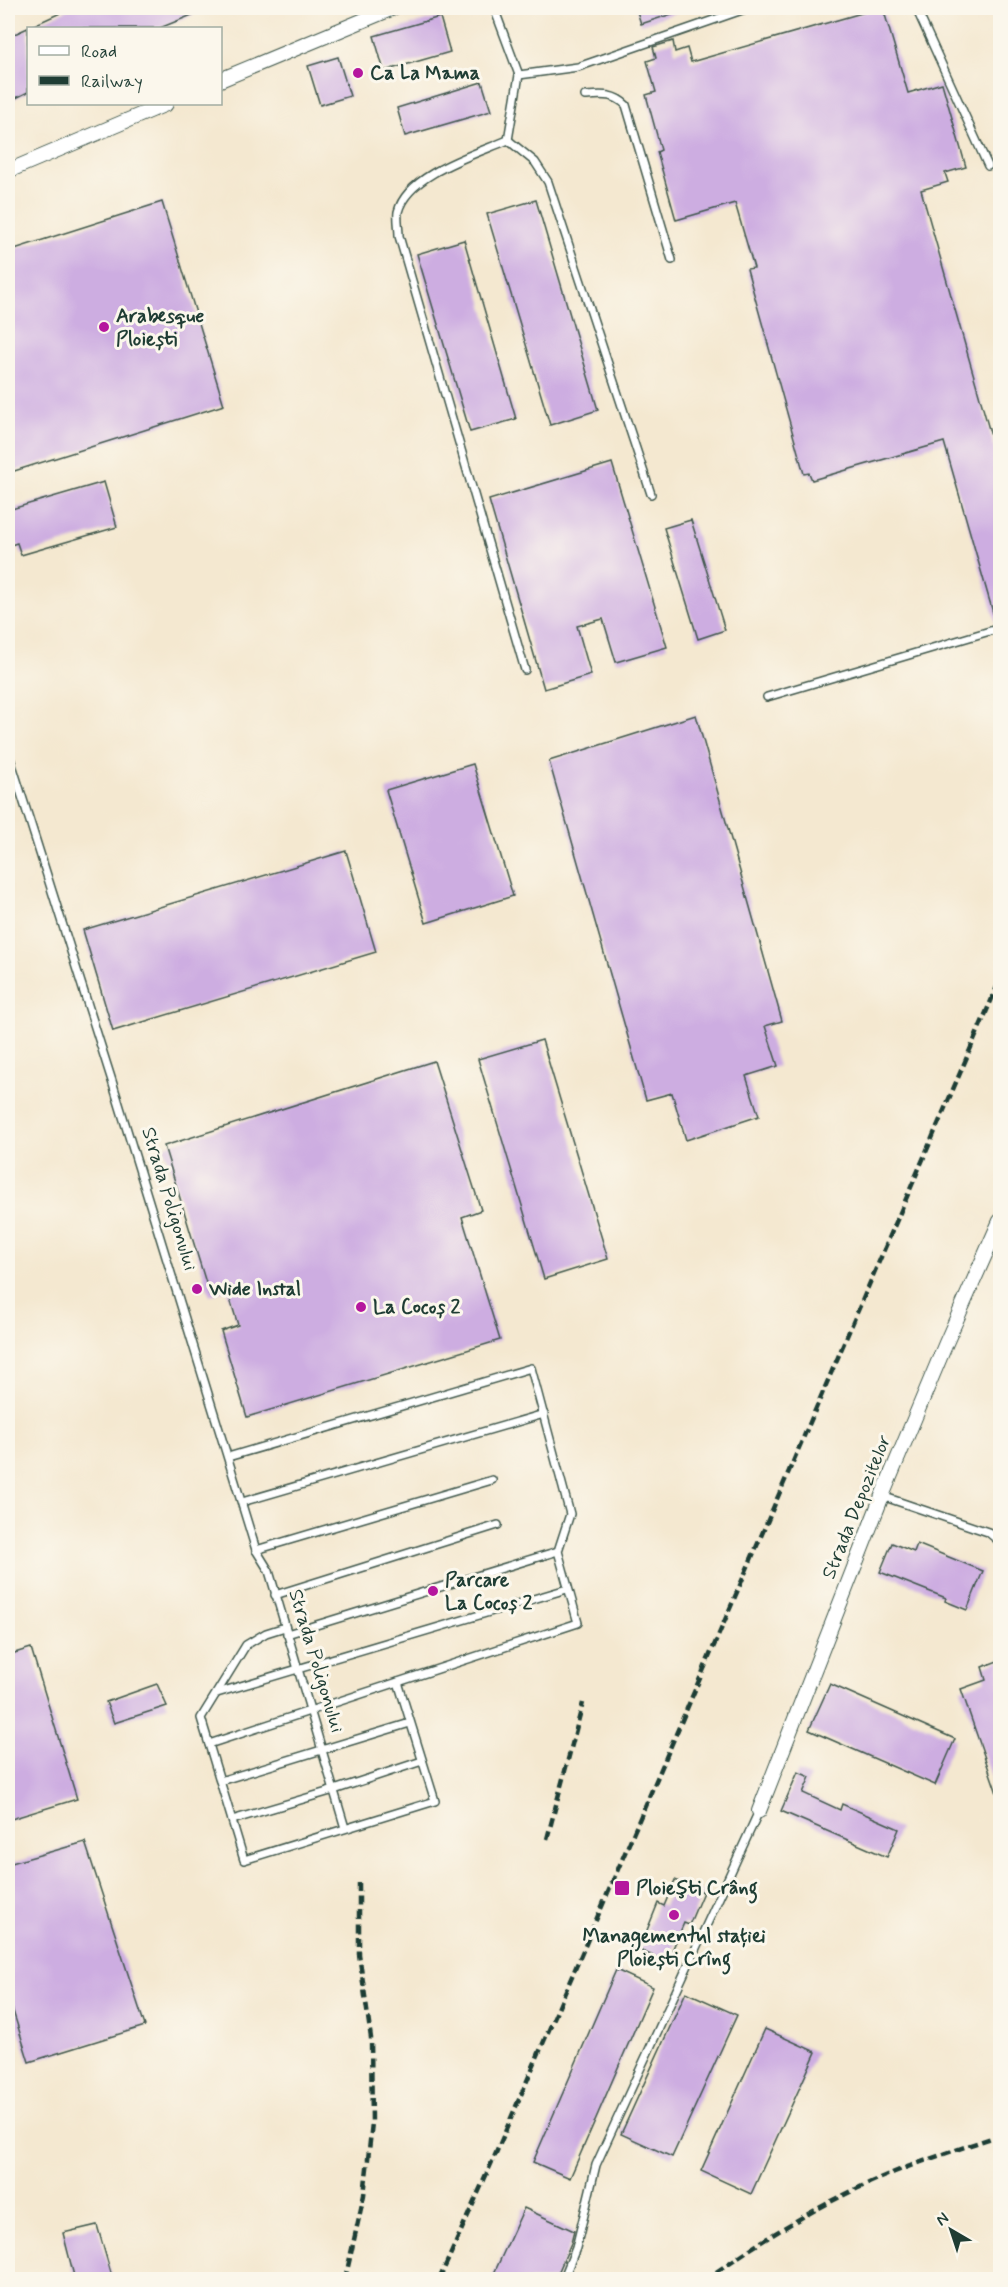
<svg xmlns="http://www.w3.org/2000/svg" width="1008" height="2287" viewBox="0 0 1008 2287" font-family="Mynerve,sans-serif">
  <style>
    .building { fill: #cdade1 }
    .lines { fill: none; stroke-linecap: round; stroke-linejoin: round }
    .service-casing { stroke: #3f574b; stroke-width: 10 }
    .minor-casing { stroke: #3f574b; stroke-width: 16 }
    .service { stroke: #fff; stroke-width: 7 }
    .minor { stroke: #fff; stroke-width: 14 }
    .rail { stroke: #1f3d34; stroke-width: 4.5; stroke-dasharray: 9 4.5; stroke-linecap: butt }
    .poi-dot { fill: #b5179e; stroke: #fbf7ec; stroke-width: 2 }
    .labels { text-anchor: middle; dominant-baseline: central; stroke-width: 6; stroke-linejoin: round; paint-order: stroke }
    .poi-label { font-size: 20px; font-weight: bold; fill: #1f3d34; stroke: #fbf7ec; text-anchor: start }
    .street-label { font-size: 20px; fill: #1f3d34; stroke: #fbf7ec }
  </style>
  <rect width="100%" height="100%" fill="#fbf7ec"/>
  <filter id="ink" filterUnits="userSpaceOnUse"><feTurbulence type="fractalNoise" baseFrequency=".0167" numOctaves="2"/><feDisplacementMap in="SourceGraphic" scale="12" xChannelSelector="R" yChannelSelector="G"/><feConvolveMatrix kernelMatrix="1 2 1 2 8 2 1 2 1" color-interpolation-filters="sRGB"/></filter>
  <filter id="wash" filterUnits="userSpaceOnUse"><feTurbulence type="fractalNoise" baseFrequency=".008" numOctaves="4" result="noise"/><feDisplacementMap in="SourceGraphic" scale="24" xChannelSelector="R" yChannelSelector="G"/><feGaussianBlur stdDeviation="1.35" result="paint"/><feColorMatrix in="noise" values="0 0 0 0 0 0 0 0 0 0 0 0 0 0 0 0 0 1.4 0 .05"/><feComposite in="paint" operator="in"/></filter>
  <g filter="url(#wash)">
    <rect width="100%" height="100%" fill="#f4e8d0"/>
    <g id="blocks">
      <g class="building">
        <polygon points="71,8 209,8 160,28 28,28 28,92 8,102 8,37"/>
        <polygon points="636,8 684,8 684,10 641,24"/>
        <polygon points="879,8 883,8 908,93 942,83 966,167 945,173 948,182 921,190 1000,468 1000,622 996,623 944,442 812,480 809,473 804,474 747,269 754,268 735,203 676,220 657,152 661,150 646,95 656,92 647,61 656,58 653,47 673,41 675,52 687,48 691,62"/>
        <polygon points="440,17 450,52 384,71 374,36"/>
        <polygon points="338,57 350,96 320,105 308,66"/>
        <polygon points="482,82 491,111 405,136 397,108"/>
        <polygon points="536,200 598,410 550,425 487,214"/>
        <polygon points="162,202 224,405 8,473 8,251"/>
        <polygon points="464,240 516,419 470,432 417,254"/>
        <polygon points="612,463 667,647 616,662 603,619 577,626 591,675 544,689 489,500"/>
        <polygon points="104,482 117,527 21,555 17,543 8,546 8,510"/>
        <polygon points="691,520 725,630 698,639 664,528"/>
        <polygon points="696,715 782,1021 765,1026 778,1066 746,1076 759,1116 686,1140 672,1093 646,1100 549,761"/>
        <polygon points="473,764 513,896 426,923 386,790"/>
        <polygon points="346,851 376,952 113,1031 83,930"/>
        <polygon points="542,1040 608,1259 544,1279 478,1059"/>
        <polygon points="434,1061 481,1210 462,1217 500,1340 247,1417 221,1331 238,1325 227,1289 210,1296 164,1146"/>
        <polygon points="892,1543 914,1552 917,1544 983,1571 967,1610 945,1601 946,1598 880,1572"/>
        <polygon points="31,1648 77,1799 8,1820 8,1655"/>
        <polygon points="1000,1660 1000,1795 998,1796 961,1689 986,1680 982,1667"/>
        <polygon points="157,1684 167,1706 114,1723 106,1702"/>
        <polygon points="830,1684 955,1739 935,1785 809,1730"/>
        <polygon points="798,1772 810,1777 803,1793 840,1810 842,1804 899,1829 887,1857 781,1811"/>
        <polygon points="85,1842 145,2026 29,2062 8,1995 8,1864"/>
        <polygon points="675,1880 703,1892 689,1925 684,1923 667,1962 639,1950 658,1903 664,1906"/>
        <polygon points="616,1970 653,1987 570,2178 533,2162"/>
        <polygon points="686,1992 737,2015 672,2157 621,2134"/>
        <polygon points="765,2029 816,2052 751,2194 701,2171"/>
        <polygon points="524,2208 574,2231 571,2243 555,2280 491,2280"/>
        <polygon points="97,2225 113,2280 75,2280 63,2233"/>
      </g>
    </g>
  </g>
  <g filter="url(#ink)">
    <use href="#blocks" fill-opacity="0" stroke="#3f574b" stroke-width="1.5"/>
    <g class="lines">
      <defs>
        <g id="service">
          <polyline points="494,8 519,75 508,140"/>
          <polyline points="916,8 988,166"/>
          <polyline points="519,75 578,67 748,8"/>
          <path d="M585 96C602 95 613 93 626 105L672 260"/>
          <path d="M508 140C476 154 407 174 398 212 397 219 399 228 399 236L525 670"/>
          <polyline points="508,140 535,162 548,182 651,494"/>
          <polyline points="767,697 1000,628"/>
          <polyline points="8,752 112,1081 256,1550 269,1571 345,1828"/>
          <polyline points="882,1496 988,1532 1000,1542"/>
          <polyline points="242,1502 544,1414"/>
          <polyline points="256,1550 492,1480"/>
          <polyline points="275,1595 498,1525"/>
          <polyline points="285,1627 266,1633 246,1645 201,1718 244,1860 435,1801 398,1682"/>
          <polyline points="287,1634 558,1551"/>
          <polyline points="217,1693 567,1589"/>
          <polyline points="209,1744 578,1623 558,1551 570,1514 531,1368 228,1457"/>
          <polyline points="220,1781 410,1723"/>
          <polyline points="232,1820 334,1790 422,1761"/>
          <polyline points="563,2280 576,2248 596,2165 759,1811"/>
        </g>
        <g id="minor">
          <polyline points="220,80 393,8"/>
          <polyline points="8,171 166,104"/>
          <polyline points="759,1811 882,1496 946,1343 1000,1221"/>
        </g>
      </defs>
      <use href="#service" class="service-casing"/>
      <use href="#minor" class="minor-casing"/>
      <use href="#service" class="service"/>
      <use href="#minor" class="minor"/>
      <g class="rail">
        <polyline points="547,1839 583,1703"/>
        <polyline points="345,2280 364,2195 372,2123 371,2038 359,1954 359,1880"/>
        <polyline points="439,2280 496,2153 1000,980"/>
        <path d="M705 2280C758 2242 812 2209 871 2182 913 2163 957 2150 1000 2135"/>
      </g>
    </g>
  </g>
  <g class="poi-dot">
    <circle cx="358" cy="73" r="6"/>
    <circle cx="104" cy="327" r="6"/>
    <circle cx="197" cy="1289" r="6"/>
    <circle cx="361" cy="1307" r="6"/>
    <circle cx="433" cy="1591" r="6"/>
    <rect x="614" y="1880" width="16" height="16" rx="3"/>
    <circle cx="674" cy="1915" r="6"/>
  </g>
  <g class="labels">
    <g class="poi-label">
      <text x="370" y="73">Ca La Mama</text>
      <text x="116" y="316">Arabesque<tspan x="116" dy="23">Ploiești</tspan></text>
      <text x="209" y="1289">Wide Instal</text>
      <text x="373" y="1307">La Cocoș 2</text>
      <text x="445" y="1580">Parcare<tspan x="445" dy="23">La Cocoș 2</tspan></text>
      <text x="636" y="1888">Ploieşti Crâng</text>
      <text x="674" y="1936" text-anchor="middle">Managementul stației<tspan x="674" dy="23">Ploiești Crîng</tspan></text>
    </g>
    <g class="street-label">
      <text transform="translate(169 1199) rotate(73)">Strada Poligonului</text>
      <text transform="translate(857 1507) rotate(-68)">Strada Depozitelor</text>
      <text transform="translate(316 1661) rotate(73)">Strada Poligonului</text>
    </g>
  </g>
  <rect width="1008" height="2287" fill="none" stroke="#fbf7ec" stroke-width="30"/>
  <rect x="27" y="27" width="195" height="78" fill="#fbf7ec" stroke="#a3ada2" stroke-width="1.5"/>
  <rect x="39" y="46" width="30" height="9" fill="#ffffff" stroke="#a3ada2" stroke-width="1.5"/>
  <text x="81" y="57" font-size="18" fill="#1f3d34">Road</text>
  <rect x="39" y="76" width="30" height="9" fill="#1f3d34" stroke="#a3ada2" stroke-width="1.5"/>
  <text x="81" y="87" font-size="18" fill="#1f3d34">Railway</text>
  <g transform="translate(951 2230) rotate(321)" stroke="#fbf7ec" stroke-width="4.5" paint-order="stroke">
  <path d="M0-4.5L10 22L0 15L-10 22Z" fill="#1f3d34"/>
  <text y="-9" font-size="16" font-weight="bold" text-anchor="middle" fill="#1f3d34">N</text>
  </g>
</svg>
